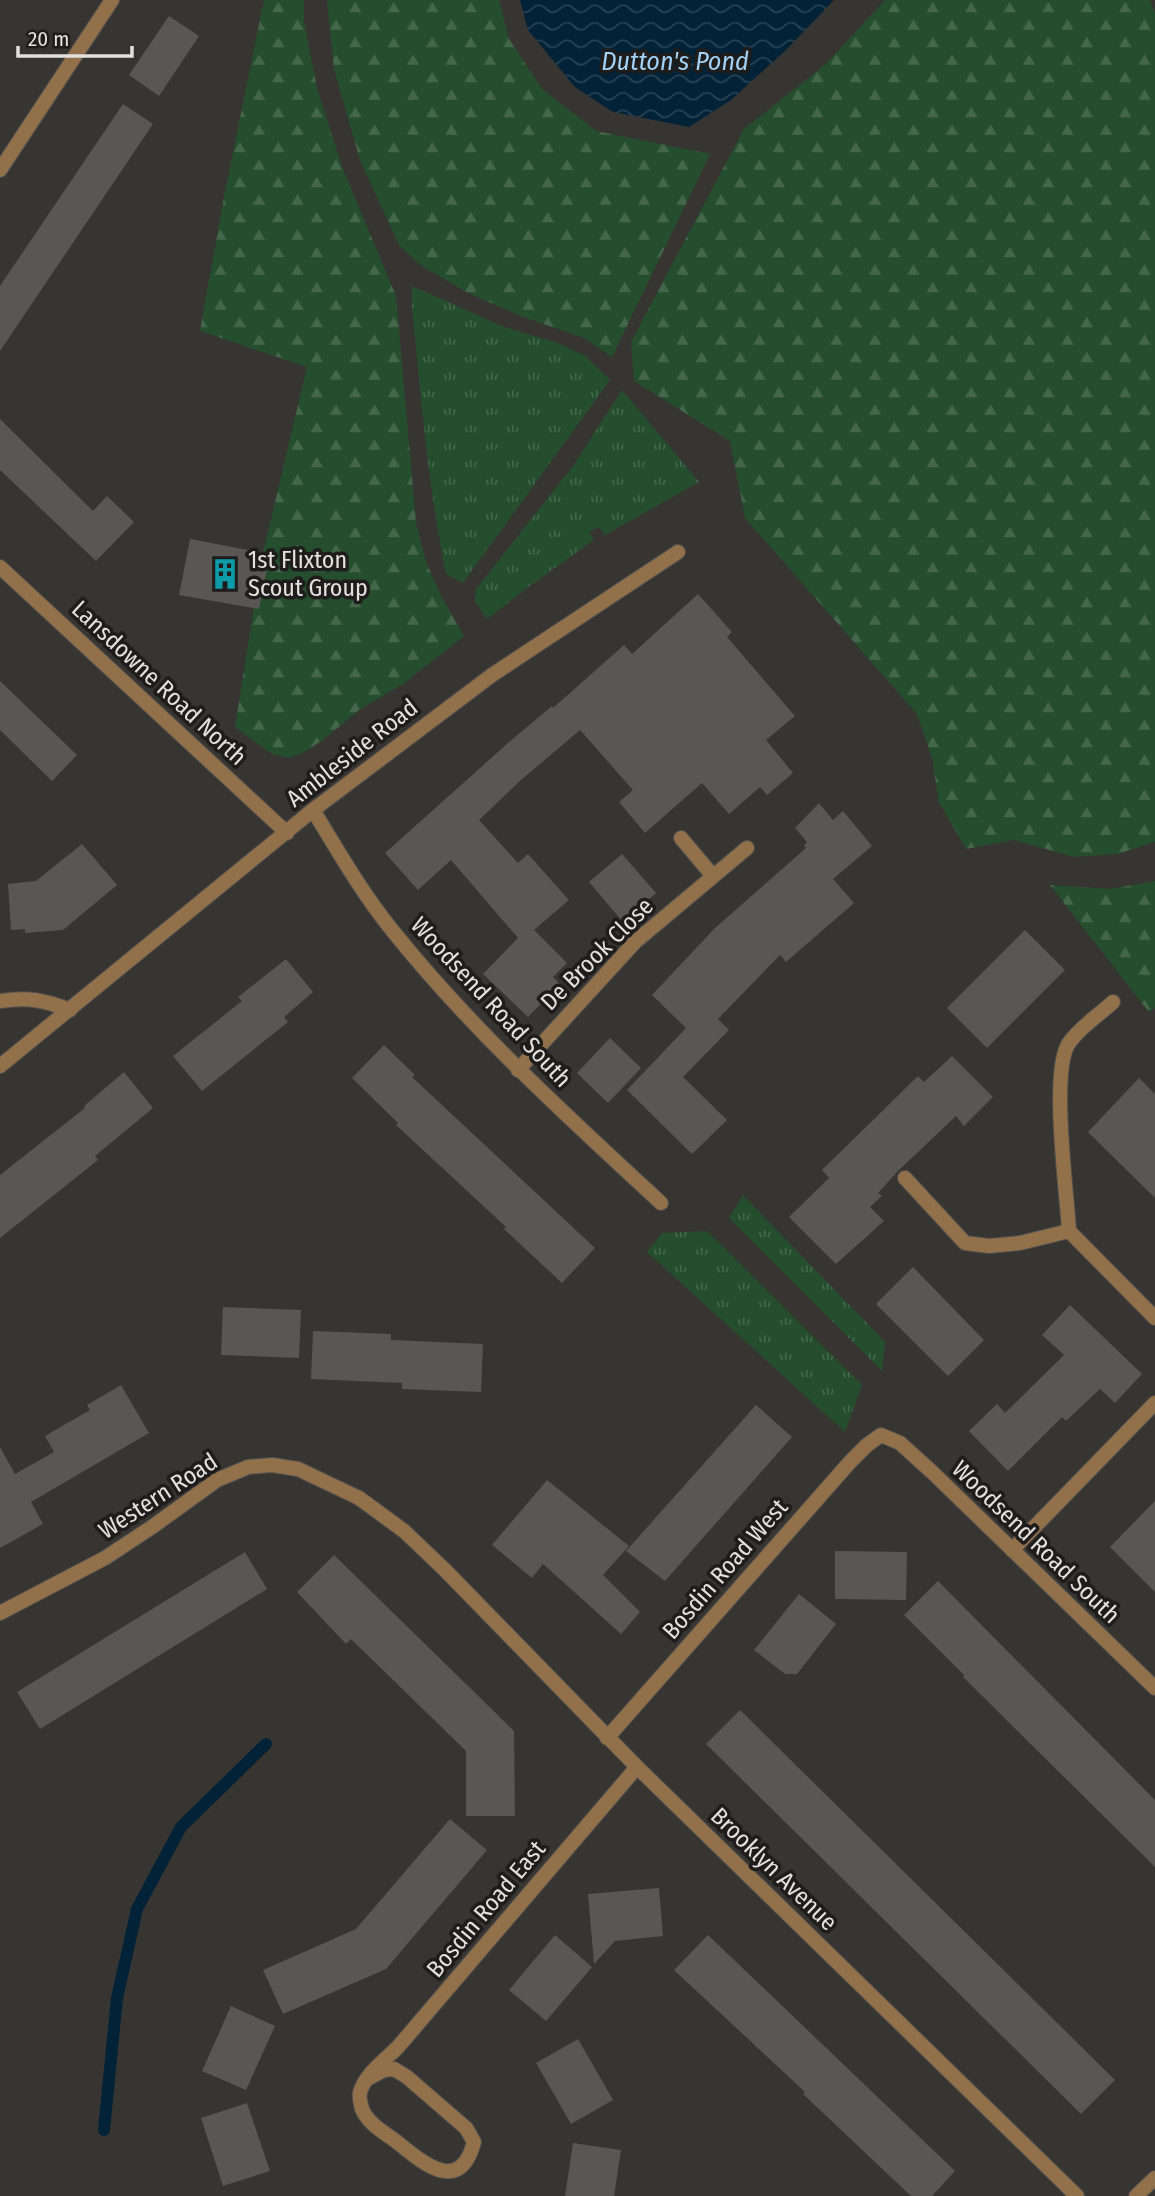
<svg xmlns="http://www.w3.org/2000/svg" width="1155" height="2196" viewBox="0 0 1155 2196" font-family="'Fira Sans Condensed',sans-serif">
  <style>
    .grass { fill: url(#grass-tufts) }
    .forest { fill: url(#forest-firs) }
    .water { fill: url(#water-waves) }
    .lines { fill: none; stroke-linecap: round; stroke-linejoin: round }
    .stream { stroke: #022237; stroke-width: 12 }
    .building { fill: #595653 }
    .minor-casing { stroke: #53514e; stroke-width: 16 }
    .minor { stroke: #92704a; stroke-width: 14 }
    .labels { text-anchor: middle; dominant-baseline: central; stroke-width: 7; stroke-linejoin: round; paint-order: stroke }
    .poi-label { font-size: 24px; fill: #e3e1e0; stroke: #1e1d1b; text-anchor: start }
    .street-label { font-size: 24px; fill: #e3e1e0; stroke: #1e1d1b }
    .water-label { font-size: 26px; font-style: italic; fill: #a1d1f7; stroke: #1e1d1b }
  </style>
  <defs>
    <pattern id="grass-tufts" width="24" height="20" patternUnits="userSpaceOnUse" patternTransform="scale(1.75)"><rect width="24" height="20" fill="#244e2d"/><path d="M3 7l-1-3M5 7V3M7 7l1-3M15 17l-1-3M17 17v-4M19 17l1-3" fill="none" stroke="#44674b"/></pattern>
    <pattern id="forest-firs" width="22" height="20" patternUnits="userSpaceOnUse" patternTransform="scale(1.75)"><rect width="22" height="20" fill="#244e2d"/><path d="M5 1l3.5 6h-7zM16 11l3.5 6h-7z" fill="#44674b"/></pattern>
    <pattern id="water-waves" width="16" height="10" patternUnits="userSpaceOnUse" patternTransform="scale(1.75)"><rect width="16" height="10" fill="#022237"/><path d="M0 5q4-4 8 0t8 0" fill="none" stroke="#274254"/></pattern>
  </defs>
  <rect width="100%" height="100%" fill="#373532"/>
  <g class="grass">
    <path d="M412 286 504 327 555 342 584 355 610 380 463 583 446 574C428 486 421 397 412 307Z"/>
    <polygon points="622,390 699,482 605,535 599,527 589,532 594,540 531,585 487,619 475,601 476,589 573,466"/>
    <polygon points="743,1195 885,1342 882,1371 729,1218"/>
    <polygon points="707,1231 862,1385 845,1432 647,1252 662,1233"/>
  </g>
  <g class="forest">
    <polygon points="264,0 304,0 304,22 317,88 342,167 396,296 416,523 426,562 442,598 464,636 403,684 359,710 323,740 304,752 289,758 272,754 235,727 262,557 307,367 200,331 224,197"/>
    <polygon points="327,0 499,0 509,39 542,89 596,131 710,154 612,357 584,338 518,315 466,292 419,264 399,245 360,160 334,69"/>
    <polygon points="885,0 1150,0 1155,14 1155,842 1117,854 1074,857 1014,840 966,849 939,802 932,758 917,714 745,518 730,441 634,381 631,342 744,129 826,64"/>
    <polygon points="1155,881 1155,1008 1149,1012 1050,885 1110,889"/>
  </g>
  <polygon class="water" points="520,0 834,0 785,51 731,100 689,127 613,112 575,87 528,30"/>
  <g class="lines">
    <polyline class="stream" points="104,2130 117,1998 137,1909 181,1827 266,1744"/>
  </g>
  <g class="building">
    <polygon points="169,16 199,36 159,96 129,75"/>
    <polygon points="123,104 153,124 0,351 0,286"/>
    <polygon points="0,419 93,511 107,496 134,522 96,561 0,470"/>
    <polygon points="190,539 270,554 259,609 179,595"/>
    <polygon points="698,594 732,632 727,637 795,716 766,740 793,773 767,795 760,787 729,814 702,783 645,833 619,802 633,790 580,730 521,780 479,820 518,863 528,854 569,900 534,930 567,963 553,977 560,984 528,1017 483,974 518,938 451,860 418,890 385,853 508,743 552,706 553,708 624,645 632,654"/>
    <polygon points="0,681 77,755 52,781 0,730"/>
    <polygon points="819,803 833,820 843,811 872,846 833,879 854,903 786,962 780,955 718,1019 729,1030 683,1077 727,1120 692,1154 627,1090 686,1028 652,995 715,928 806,848 804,845 807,842 795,828"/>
    <polygon points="82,844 117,885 63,930 25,933 25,929 11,930 8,884 36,881"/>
    <polygon points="622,854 656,893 623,922 589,882"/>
    <polygon points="1025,930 1065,970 987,1048 947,1008"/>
    <polygon points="286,959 313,992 284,1017 288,1022 202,1091 173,1056 242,1001 238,997"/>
    <polygon points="610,1038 641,1068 608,1103 577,1073"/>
    <polygon points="384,1045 415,1075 412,1077 595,1248 562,1283 504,1229 506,1227 396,1125 398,1123 352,1078"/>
    <polygon points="952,1056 993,1097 964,1126 956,1116 898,1171 878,1193 882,1196 870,1207 884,1221 836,1264 789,1217 829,1178 822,1170 918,1076 924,1082"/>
    <polygon points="124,1072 153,1108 95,1156 98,1160 0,1238 0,1175 85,1108 84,1106"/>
    <polygon points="1139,1078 1155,1094 1155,1198 1088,1132"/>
    <polygon points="913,1267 984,1340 948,1376 876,1304"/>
    <polygon points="1070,1305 1142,1374 1115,1403 1100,1389 1066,1421 1062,1417 1008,1471 969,1431 997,1404 1005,1413 1064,1355 1042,1335"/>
    <polygon points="223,1307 301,1310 299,1358 221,1355"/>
    <polygon points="313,1331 391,1334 391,1340 483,1344 481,1392 402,1389 402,1383 311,1379"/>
    <polygon points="121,1385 149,1433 31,1502 43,1524 0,1548 0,1447 15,1474 54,1452 45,1436 90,1410 87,1405"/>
    <polygon points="756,1405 792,1437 665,1581 626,1551"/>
    <polygon points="547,1480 629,1546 603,1575 640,1612 621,1634 543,1564 532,1578 492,1545"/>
    <polygon points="1155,1501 1155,1592 1110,1547"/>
    <polygon points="835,1551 907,1552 906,1600 835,1599"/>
    <polygon points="245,1552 267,1589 40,1729 17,1692"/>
    <polygon points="334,1555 514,1731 515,1816 466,1816 466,1751 351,1639 346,1644 297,1592"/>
    <polygon points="938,1581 1155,1800 1155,1867 963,1677 964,1675 904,1615"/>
    <polygon points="799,1594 836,1624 797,1674 785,1674 754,1650"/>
    <polygon points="740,1710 1115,2080 1081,2114 706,1744"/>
    <polygon points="450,1819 487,1850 386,1969 283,2014 263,1970 356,1929"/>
    <polygon points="659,1888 663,1936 615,1941 594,1964 588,1894"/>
    <polygon points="555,1935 592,1967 546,2021 509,1990"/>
    <polygon points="708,1935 955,2171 932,2196 911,2196 803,2094 805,2092 674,1970"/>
    <polygon points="231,2006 275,2026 246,2090 202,2071"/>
    <polygon points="578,2039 613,2100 571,2124 536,2063"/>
    <polygon points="247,2103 270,2171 223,2186 201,2118"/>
    <polygon points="573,2143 621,2150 614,2196 565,2196"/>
  </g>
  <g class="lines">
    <defs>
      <g id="minor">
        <polyline points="0,170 112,0"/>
        <polyline points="0,567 287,833"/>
        <path d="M313 810C338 851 362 893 392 930 472 1030 567 1116 661 1203"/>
        <polyline points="681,838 713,876"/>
        <path d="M0 1001C28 997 44 1000 70 1010"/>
        <path d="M1113 1002C1099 1015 1080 1027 1069 1043 1050 1070 1067 1193 1069 1231L1155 1318"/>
        <polyline points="0,1066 313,810 492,675 678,552"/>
        <polyline points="518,1070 635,942 747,848"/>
        <polyline points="905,1178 965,1243 989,1246 1020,1243 1069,1231"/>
        <polyline points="1012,1550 1155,1403"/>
        <polyline points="0,1613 105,1558 152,1527 217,1480 248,1467 272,1465 298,1469 359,1498 404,1531 445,1570 637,1767 1077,2196"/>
        <polyline points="607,1738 850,1462 867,1445 881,1435 900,1443 932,1472 1155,1688"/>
        <path d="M367 2079 384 2070 394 2069 407 2077 466 2128 474 2142C460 2195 424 2164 397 2142 385 2133 368 2124 362 2109 361 2105 359 2096 360 2093 364 2075 386 2059 398 2047L637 1767"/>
        <polyline points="1136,2196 1155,2178"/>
      </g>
    </defs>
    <use href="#minor" class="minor-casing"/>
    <use href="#minor" class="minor"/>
  </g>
  <defs>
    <symbol id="building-bare" viewBox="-9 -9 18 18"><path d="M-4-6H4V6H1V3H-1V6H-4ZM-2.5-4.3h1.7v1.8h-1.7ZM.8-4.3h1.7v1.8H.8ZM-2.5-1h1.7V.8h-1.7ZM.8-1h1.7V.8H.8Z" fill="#0f9aa8" stroke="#1e1d1b" stroke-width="2.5" paint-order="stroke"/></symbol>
  </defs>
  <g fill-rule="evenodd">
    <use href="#building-bare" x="203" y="552" width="44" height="44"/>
  </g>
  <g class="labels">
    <g class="poi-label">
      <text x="248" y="560">1st Flixton<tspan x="248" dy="28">Scout Group</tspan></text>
    </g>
    <g class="street-label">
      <text transform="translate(159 683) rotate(43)">Lansdowne Road North</text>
      <text transform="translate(352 753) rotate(-38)">Ambleside Road</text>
      <text transform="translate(597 954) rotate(-45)">De Brook Close</text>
      <text transform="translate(491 1002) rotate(47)">Woodsend Road South</text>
      <text transform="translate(158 1496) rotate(-33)">Western Road</text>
      <text transform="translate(1036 1542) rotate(44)">Woodsend Road South</text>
      <text transform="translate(725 1569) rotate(-49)">Bosdin Road West</text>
      <text transform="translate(774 1869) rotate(44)">Brooklyn Avenue</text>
      <text transform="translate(486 1909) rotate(-50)">Bosdin Road East</text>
    </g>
    <g class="water-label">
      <text x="675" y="61">Dutton's Pond</text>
    </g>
  </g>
  <path d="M18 46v10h114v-10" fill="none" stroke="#e3e1e0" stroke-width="3.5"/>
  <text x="28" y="46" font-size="21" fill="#e3e1e0" stroke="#1e1d1b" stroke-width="5" paint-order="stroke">20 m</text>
</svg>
